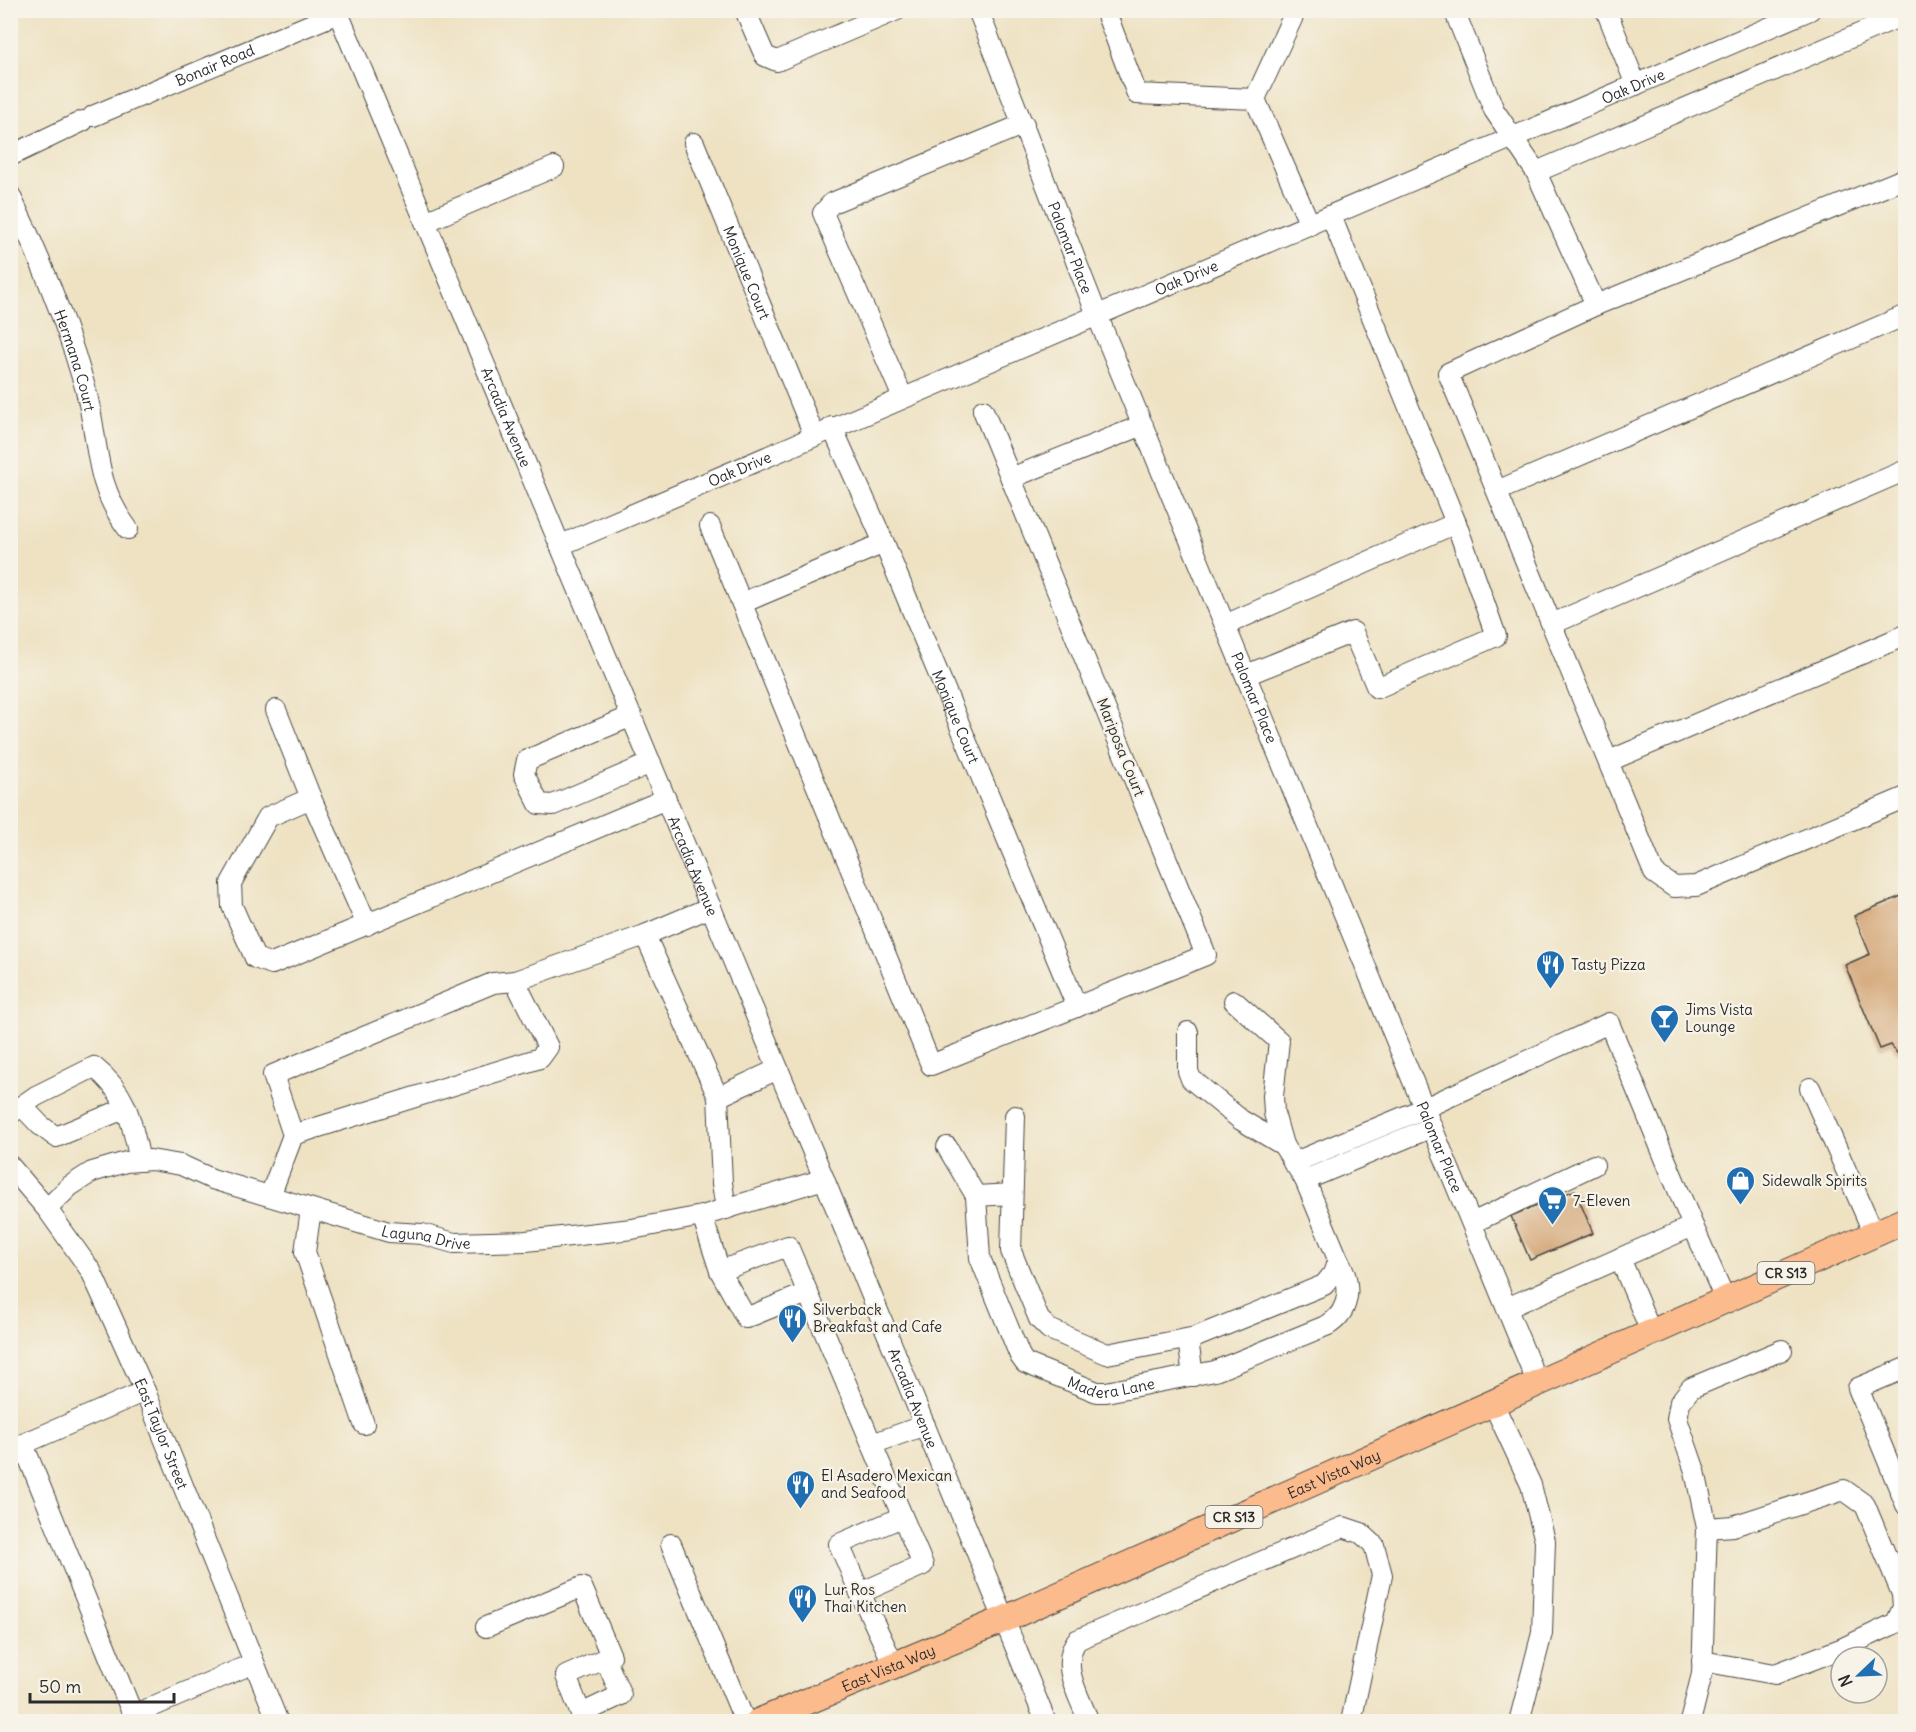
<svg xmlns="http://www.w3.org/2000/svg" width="1916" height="1732" viewBox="0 0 1916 1732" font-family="Delius,sans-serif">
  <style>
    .building { fill: #d6ab7f }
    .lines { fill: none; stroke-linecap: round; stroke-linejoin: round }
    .minor-casing { stroke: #484642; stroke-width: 22 }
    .major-casing { stroke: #484642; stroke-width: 28 }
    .minor { stroke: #fff; stroke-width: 20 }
    .major { stroke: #fbbb8d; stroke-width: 26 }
    .labels { text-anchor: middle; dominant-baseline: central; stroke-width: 4.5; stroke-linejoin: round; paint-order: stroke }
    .shield { fill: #f7f3e8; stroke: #686764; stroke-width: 1.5 }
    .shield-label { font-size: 14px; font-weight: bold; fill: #2b2b2b }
    .street-label { font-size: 15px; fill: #2b2b2b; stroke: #f7f3e8 }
    .poi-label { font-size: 15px; fill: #2b2b2b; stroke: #f7f3e8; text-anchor: start }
  </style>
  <rect width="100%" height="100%" fill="#f7f3e8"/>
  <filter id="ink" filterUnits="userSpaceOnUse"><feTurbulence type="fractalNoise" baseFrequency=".0167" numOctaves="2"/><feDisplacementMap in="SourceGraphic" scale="12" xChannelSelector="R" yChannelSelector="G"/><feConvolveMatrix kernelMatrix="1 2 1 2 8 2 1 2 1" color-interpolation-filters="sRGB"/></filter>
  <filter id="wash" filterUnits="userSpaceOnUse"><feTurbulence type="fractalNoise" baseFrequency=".008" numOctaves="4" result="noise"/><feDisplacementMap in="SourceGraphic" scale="24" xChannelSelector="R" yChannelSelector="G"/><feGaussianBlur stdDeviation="1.35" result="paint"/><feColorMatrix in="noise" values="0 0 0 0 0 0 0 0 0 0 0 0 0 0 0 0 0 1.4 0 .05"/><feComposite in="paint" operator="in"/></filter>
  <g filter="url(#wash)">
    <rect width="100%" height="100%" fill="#eee2c3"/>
    <g id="blocks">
      <g class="building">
        <polygon points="1906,894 1906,1050 1897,1053 1891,1045 1880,1049 1845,965 1870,954 1854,916"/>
        <polygon points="1575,1190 1593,1233 1530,1260 1511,1216"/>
      </g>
    </g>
  </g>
  <g filter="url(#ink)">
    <use href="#blocks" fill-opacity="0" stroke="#484642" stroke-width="1.5"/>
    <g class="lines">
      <defs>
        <g id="minor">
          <path id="s1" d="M337 10 824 1179 1046 1722"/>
          <polyline points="745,10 765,56 777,61 897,10"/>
          <path id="s2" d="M978 10 1097 315 1537 1382"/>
          <polyline points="1105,10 1137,94 1255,99"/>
          <polyline points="1296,10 1255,99 1310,225"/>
          <polyline points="1454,10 1494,110 1536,172 1596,305"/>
          <polyline points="1606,10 1636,85"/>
          <path id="s3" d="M93 116 338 13"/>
          <path id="s4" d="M694 143 814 435"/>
          <polyline points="10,156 83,121"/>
          <polyline points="1536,172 1906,14"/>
          <polyline points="1906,178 1596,305 1448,373 1654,873 1674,887 1696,886 1906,797"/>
          <path id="s5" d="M10 195C40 257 66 321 85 387 100 441 92 481 128 529"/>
          <polyline points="1331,216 1456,523"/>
          <polyline points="425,222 554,167"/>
          <polyline points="903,398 823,213 832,203 1024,124"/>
          <path id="s6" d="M832 427 884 543 1077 1007"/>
          <polyline points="1011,478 1143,425"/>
          <polyline points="1497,491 1906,315"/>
          <polyline points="710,526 931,1065 1206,955 983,410"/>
          <path id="s7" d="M561 545 1810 10"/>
          <polyline points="742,603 884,543"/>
          <polyline points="1552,624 1906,470"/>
          <polyline points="1225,625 1456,523 1496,636 1377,688 1353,632 1246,675"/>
          <polyline points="276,710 311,798"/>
          <polyline points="632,716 527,760 524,774 539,804 553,805 651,763"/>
          <polyline points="1609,761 1906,635"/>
          <polyline points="367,925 311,798 268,817 231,883 232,906 255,958 272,964 666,799"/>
          <polyline points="645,935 718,1097"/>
          <polyline points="515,981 645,935 711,907"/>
          <polyline points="1234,1001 1279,1041 1273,1096 1274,1113 1283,1145"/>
          <polyline points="1188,1032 1188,1071 1191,1079 1241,1120 1283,1145 1305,1180 1338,1259"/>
          <polyline points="1810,1088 1874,1234"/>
          <polyline points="22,1106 40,1125 56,1137 126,1108"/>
          <path d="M10 1114 36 1096 94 1067C128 1094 131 1120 140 1161"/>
          <polyline points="947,1147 976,1196"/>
          <polyline points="1293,1163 1425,1108 1609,1023 1693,1226 1507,1308"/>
          <path id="s8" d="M10 1166 47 1209 91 1271 145 1391 278 1722"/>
          <polyline points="1305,1180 1432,1127"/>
          <path id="s9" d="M1012 1194 976 1196 980 1258 1020 1356 1025 1363 1097 1392H1106L1215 1371 1328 1325C1353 1309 1351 1281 1338 1259L1333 1274 1324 1285 1196 1337 1107 1354 1049 1329 1039 1319 1011 1251 1015 1116"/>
          <polyline points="270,1196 293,1135 273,1075 493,983 515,981 548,1047 540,1058 293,1135"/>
          <path id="s10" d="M47 1209 70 1186 92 1172 126 1162 151 1160 181 1165 212 1179 389 1232 422 1234 454 1243 526 1241 632 1229 702 1216 824 1179"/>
          <polyline points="311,1209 305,1252 364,1424"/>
          <polyline points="726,1209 722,1183 718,1097 778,1069"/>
          <polyline points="702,1216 720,1271 788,1246 923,1565 860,1593 839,1544 902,1517"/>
          <polyline points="1472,1223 1594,1165"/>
          <polyline points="1693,1226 1725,1299"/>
          <polyline points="1620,1258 1651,1332"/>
          <polyline points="720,1271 746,1318 807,1293"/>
          <polyline points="1188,1339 1193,1376"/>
          <polyline points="1906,1368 1858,1388 1906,1505"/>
          <polyline points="145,1391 23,1444 133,1715 254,1663"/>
          <polyline points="1492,1401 1531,1485 1545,1541 1542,1633 1519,1722"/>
          <polyline points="872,1444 925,1425"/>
          <polyline points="671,1544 745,1722"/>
          <polyline points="860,1593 894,1665"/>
          <polyline points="486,1627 582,1587 611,1656 566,1676 584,1722"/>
          <polyline points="1702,1661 1775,1674 1843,1648 1896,1623 1903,1607 1902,1594 1865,1505 1844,1490 1733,1526 1707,1528"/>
          <polyline points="581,1714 621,1695 605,1658"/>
          <path d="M1089 1722C1079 1695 1059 1666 1077 1640L1343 1527 1361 1533 1374 1545 1382 1575 1351 1722"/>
          <polyline points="1690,1722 1702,1674 1707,1528 1695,1471 1677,1419 1680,1402 1691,1388 1782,1350"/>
        </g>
        <g id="major">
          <path id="s11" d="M758 1722 1005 1619 1906 1220"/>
        </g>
      </defs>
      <use href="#minor" class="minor-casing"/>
      <use href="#major" class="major-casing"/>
      <use href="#minor" class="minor"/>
      <use href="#major" class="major"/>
    </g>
  </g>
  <defs>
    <symbol id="restaurant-pin" viewBox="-11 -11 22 30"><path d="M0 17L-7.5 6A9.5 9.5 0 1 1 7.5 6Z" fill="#1f6fb2" stroke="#f7f3e8"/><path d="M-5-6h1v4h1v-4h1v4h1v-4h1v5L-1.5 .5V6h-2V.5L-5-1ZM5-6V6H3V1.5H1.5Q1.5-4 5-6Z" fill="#fff"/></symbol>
    <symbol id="bar-pin" viewBox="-11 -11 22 30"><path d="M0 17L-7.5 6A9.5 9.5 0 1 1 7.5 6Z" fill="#1f6fb2" stroke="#f7f3e8"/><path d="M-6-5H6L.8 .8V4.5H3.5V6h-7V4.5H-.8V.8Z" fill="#fff"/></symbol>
    <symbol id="shop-pin" viewBox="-11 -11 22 30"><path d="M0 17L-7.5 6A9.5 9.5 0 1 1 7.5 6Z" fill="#1f6fb2" stroke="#f7f3e8"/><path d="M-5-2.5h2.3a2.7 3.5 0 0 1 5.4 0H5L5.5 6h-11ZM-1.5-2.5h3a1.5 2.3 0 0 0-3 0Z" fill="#fff"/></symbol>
    <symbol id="supermarket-pin" viewBox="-11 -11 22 30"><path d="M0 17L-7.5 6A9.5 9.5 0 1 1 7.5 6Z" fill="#1f6fb2" stroke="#f7f3e8"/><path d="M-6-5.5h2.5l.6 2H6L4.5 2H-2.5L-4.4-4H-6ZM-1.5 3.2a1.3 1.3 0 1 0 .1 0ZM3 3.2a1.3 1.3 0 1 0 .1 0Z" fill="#fff"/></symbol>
  </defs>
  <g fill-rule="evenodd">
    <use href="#restaurant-pin" x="1534" y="948" width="33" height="45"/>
    <use href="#bar-pin" x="1648" y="1002" width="33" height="45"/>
    <use href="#shop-pin" x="1724" y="1164" width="33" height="45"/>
    <use href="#supermarket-pin" x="1536" y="1184" width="33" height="45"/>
    <use href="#restaurant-pin" x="776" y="1302" width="33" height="45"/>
    <use href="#restaurant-pin" x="784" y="1468" width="33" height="45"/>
    <use href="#restaurant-pin" x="786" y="1582" width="33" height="45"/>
  </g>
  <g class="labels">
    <g class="shield">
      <rect x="1757.5" y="1262" width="57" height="22" rx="4.5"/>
      <rect x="1205.5" y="1506" width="57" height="22" rx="4.5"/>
    </g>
    <g class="shield-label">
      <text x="1786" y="1273">CR S13</text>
      <text x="1234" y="1517">CR S13</text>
    </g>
    <g class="street-label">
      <text stroke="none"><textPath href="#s3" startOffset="132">Bonair Road</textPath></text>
      <text stroke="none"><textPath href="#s7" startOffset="1166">Oak Drive</textPath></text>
      <text stroke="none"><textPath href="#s2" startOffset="255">Palomar Place</textPath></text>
      <text stroke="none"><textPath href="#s4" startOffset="140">Monique Court</textPath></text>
      <text stroke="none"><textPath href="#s7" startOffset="680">Oak Drive</textPath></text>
      <text stroke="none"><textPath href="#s5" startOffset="178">Hermana Court</textPath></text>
      <text stroke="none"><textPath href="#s1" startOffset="441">Arcadia Avenue</textPath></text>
      <text stroke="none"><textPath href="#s7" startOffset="194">Oak Drive</textPath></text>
      <text stroke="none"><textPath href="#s2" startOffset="741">Palomar Place</textPath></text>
      <text stroke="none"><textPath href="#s6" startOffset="315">Monique Court</textPath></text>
      <text transform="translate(1121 747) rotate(68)">Mariposa Court</text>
      <text stroke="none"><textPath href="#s1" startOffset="927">Arcadia Avenue</textPath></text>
      <text stroke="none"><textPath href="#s2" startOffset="1227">Palomar Place</textPath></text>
      <text stroke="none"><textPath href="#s10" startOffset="406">Laguna Drive</textPath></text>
      <text stroke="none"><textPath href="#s9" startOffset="304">Madera Lane</textPath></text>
      <text stroke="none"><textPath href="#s1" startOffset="1503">Arcadia Avenue</textPath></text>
      <text stroke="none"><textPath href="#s8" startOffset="310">East Taylor Street</textPath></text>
      <text stroke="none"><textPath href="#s11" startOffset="627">East Vista Way</textPath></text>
      <text stroke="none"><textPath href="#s11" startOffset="141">East Vista Way</textPath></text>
    </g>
    <g class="poi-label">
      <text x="1571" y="964">Tasty Pizza</text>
      <text x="1685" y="1009">Jims Vista<tspan x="1685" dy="17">Lounge</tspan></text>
      <text x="1762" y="1180">Sidewalk Spirits</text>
      <text x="1573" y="1200">7-Eleven</text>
      <text x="813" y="1309">Silverback<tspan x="813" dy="17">Breakfast and Cafe</tspan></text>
      <text x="821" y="1475">El Asadero Mexican<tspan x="821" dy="17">and Seafood</tspan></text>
      <text x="824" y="1589">Lur Ros<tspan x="824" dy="17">Thai Kitchen</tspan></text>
    </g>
  </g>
  <rect width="1916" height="1732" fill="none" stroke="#f7f3e8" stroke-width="36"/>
  <g transform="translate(1859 1675) rotate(247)"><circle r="28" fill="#f7f3e8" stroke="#a5a39c" stroke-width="1.5"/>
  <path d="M0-4.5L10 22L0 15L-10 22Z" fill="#1f6fb2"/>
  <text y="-9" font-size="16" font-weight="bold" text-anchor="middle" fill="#2b2b2b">N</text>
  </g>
  <path d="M30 1693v9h144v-9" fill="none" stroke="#2b2b2b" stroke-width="3"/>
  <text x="39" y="1693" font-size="18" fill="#2b2b2b" stroke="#f7f3e8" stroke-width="4.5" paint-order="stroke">50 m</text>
</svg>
